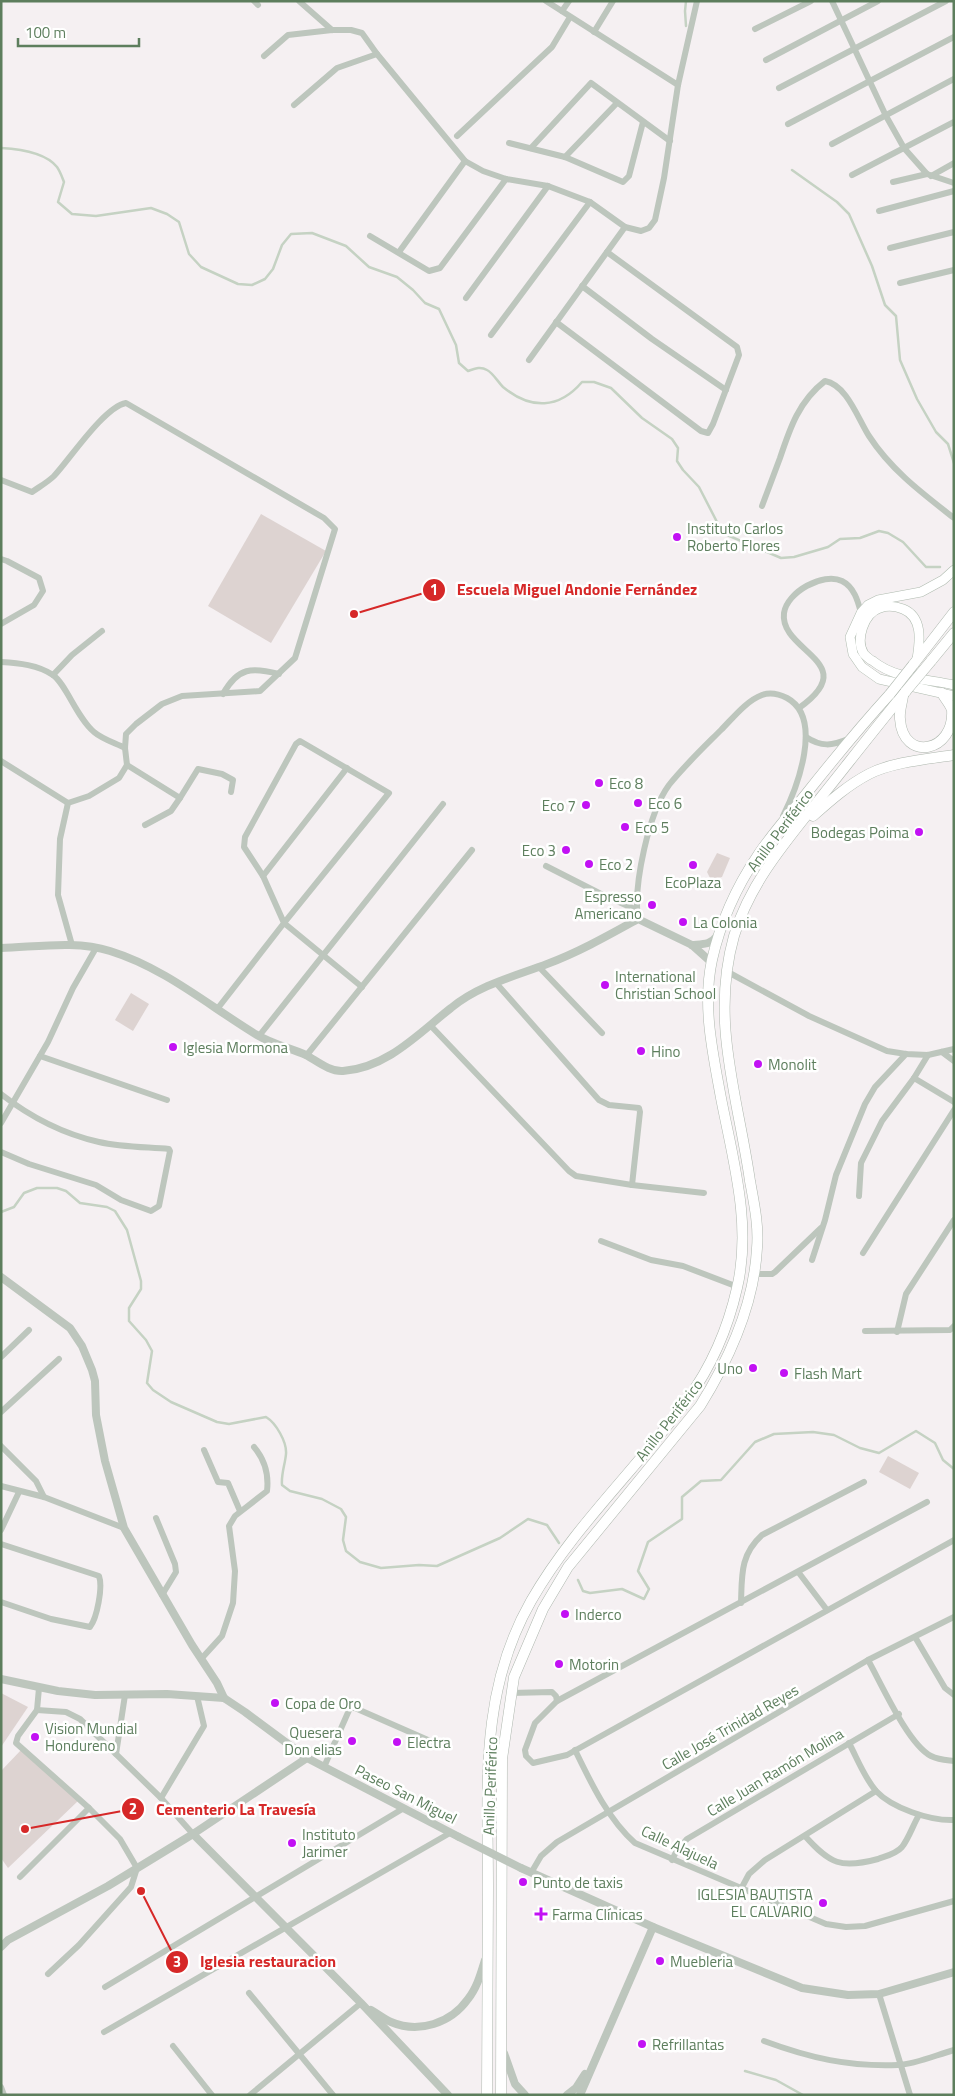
<svg xmlns="http://www.w3.org/2000/svg" width="955" height="2096" viewBox="0 0 955 2096" font-family="'Titillium Web',sans-serif">
  <style>
    .green { fill: #ddd3d1 }
    .lines { fill: none; stroke-linecap: round; stroke-linejoin: round }
    .stream { stroke: #c5d2c3; stroke-width: 2.5 }
    .secondary-casing { stroke: #afbbaf; stroke-width: 10 }
    .trunk-casing { stroke: #aeb7ae; stroke-width: 11 }
    .minor { stroke: #bdc6bd; stroke-width: 6 }
    .tertiary { stroke: #bdc6bd; stroke-width: 8 }
    .secondary { stroke: #fff; stroke-width: 9 }
    .trunk { stroke: #fff; stroke-width: 10 }
    .trunk-bridge-casing { stroke: #aeb7ae; stroke-width: 11; stroke-linecap: butt }
    .tertiary-bridge { stroke: #bdc6bd; stroke-width: 8 }
    .trunk-bridge { stroke: #fff; stroke-width: 10 }
    .poi-dot { fill: #c211f4; stroke: #fff; stroke-width: 2 }
    .labels { text-anchor: middle; dominant-baseline: central; stroke-width: 5; stroke-linejoin: round; paint-order: stroke }
    .poi-label { font-size: 15px; fill: #5d7e5d; stroke: #fff; text-anchor: start }
    .street-label { font-size: 15px; fill: #5d7e5d; stroke: #fff }
    .leader { fill: none; stroke: #d62828; stroke-width: 2 }
    .callout-dot { fill: #d62828; stroke: #fff; stroke-width: 2 }
    .mark-label { font-size: 15px; text-anchor: middle; font-weight: bold; fill: #fff }
    .callout-label { font-size: 16px; text-anchor: middle; font-weight: bold; fill: #d62828; stroke: #fff; stroke-width: 5; stroke-linejoin: round; paint-order: stroke }
  </style>
  <rect width="100%" height="100%" fill="#f5f0f2"/>
  <g class="green">
    <polygon points="261,514 326,551 271,643 208,606"/>
    <polygon points="717,853 730,858 722,877 711,880 707,872"/>
    <polygon points="131,993 149,1004 133,1031 115,1020"/>
    <polygon points="888,1456 919,1473 910,1489 879,1472"/>
    <polygon points="1,1693 28,1707 1,1747"/>
    <polygon points="22,1749 79,1800 8,1868 1,1858 1,1771"/>
  </g>
  <g class="lines">
    <g class="stream">
      <polyline points="686,1 685,11 686,26"/>
      <path d="M1 148C19 149 45 152 57 167 60 171 62 177 64 182L58 202 72 214 96 216 151 208 167 214 179 222 189 254 201 267 238 284 252 285 265 279 273 269 282 245 291 234 312 233 346 246 369 267 397 277 413 290 425 303 439 309 456 345 459 363 468 371C474 369 480 366 487 370 493 373 498 382 503 387 531 410 559 409 582 382H594L611 388 642 418 672 439 678 448 677 461 683 470 699 487 717 522 727 535 781 558 794 557 828 547 840 539 860 538 879 531 888 533 903 542 926 567H940"/>
      <polyline points="792,170 837,202 849,214 872,266 885,305 896,316 900,360 917,399 936,432 948,444 954,463"/>
      <path d="M1 1212 14 1207 24 1193 37 1188H57L66 1191 80 1203 107 1207 115 1211 127 1230 141 1281V1289L129 1308V1321L146 1340 152 1351 147 1383 153 1390 171 1402 217 1422 229 1424 266 1417C276 1423 287 1442 286 1454 285 1465 281 1474 282 1485L290 1491 322 1499 341 1509 346 1517 343 1540 346 1551 360 1562 381 1568 419 1565 437 1566 500 1538 528 1519 547 1525 559 1543"/>
      <polyline points="578,1580 583,1591 590,1593 622,1589 644,1599 649,1589 638,1571 648,1542 682,1519 682,1497 701,1481 721,1480 755,1442 774,1434 813,1432 834,1435 860,1448 879,1453 916,1431 935,1443 943,1460 954,1469"/>
      <polyline points="745,2071 776,2080 803,2095"/>
    </g>
    <defs>
      <g id="secondary">
        <polyline points="954,570 943,580 921,592 878,600 868,605 861,613 850,637 853,654 862,667 879,679 954,696"/>
        <path d="M917 659C920 641 923 617 903 609 895 606 888 605 880 608 864 613 855 640 864 654 866 656 870 660 873 661 895 679 927 679 954 685"/>
      </g>
      <g id="trunk">
        <polyline points="931,661 954,633"/>
        <polyline points="913,665 954,612"/>
        <path d="M903 696C902 703 899 712 900 719 903 763 955 752 952 710 950 704 945 699 942 693"/>
        <path d="M813 816C831 800 848 785 869 774 892 762 929 759 954 755"/>
        <path d="M487 2095C487 2025 488 1956 488 1887 488 1786 479 1692 531 1601 574 1526 637 1469 687 1400 711 1367 728 1328 737 1288 752 1225 733 1160 721 1098 713 1054 702 1006 712 960 720 924 737 886 758 855 772 834 790 814 806 794 833 760 860 727 890 694"/>
        <path d="M501 2095 502 1759 514 1677 543 1609 568 1567 700 1406C730 1358 754 1305 757 1248 759 1226 754 1203 750 1181 738 1097 710 1021 734 936 750 882 788 839 822 796 850 761 877 726 906 691"/>
      </g>
    </defs>
    <use href="#secondary" class="secondary-casing"/>
    <use href="#trunk" class="trunk-casing"/>
    <g class="minor">
      <polyline points="254,1 258,5"/>
      <polyline points="299,1 332,30"/>
      <polyline points="546,1 678,85"/>
      <polyline points="832,1 886,116 904,148 927,174 954,183"/>
      <polyline points="562,11 569,1"/>
      <polyline points="755,29 811,1"/>
      <polyline points="594,32 613,1"/>
      <polyline points="264,56 288,35 332,30 351,30 362,33 377,54 465,161 483,171 506,179 548,186 590,202 625,227 641,231 649,228 655,220 664,178 678,85 697,1"/>
      <polyline points="766,60 878,1"/>
      <polyline points="779,88 946,1"/>
      <polyline points="294,105 337,68 377,54"/>
      <polyline points="788,124 954,37"/>
      <polyline points="457,136 552,47 570,17"/>
      <polyline points="509,143 565,157 623,182 629,176 643,122"/>
      <polyline points="832,144 954,79"/>
      <polyline points="531,148 591,83 670,141"/>
      <polyline points="565,157 617,103"/>
      <polyline points="852,175 954,122"/>
      <polyline points="931,176 954,163"/>
      <polyline points="893,182 927,174"/>
      <polyline points="879,211 954,191"/>
      <polyline points="370,236 429,271 440,268 506,179"/>
      <polyline points="890,248 954,232"/>
      <polyline points="399,252 465,161"/>
      <polyline points="900,283 954,270"/>
      <polyline points="582,286 652,339 726,390"/>
      <polyline points="466,298 548,186"/>
      <polyline points="556,322 701,431 708,433 713,424 739,355 737,347 607,252"/>
      <polyline points="491,335 590,202"/>
      <polyline points="529,360 625,227"/>
      <path d="M1 480 32 492C39 487 48 482 54 476 70 459 104 407 126 403L324 518 335 529 295 658 260 691 182 696 162 704 136 724 126 734 125 748 127 765 119 778 89 796 68 803 60 839 58 895 72 945"/>
      <path d="M762 506C768 490 774 474 780 458 790 428 799 401 825 381 847 385 858 419 869 436 891 470 922 493 954 518"/>
      <polyline points="1,559 7,561 39,578 43,591 34,605 1,624"/>
      <path d="M1 662C19 663 38 665 53 675 66 684 77 718 94 732 102 739 115 743 125 748"/>
      <polyline points="53,675 72,655 102,631"/>
      <path d="M223 694C238 667 252 667 279 674"/>
      <path d="M799 708C864 662 779 652 784 613 787 592 823 572 842 581 854 587 858 601 861 613"/>
      <path d="M806 737C821 747 832 746 848 739"/>
      <polyline points="1,761 68,803"/>
      <polyline points="127,765 180,798 198,769 222,774 233,780 231,792"/>
      <polyline points="145,825 171,811 180,798"/>
      <polyline points="546,866 603,895 637,910"/>
      <polyline points="263,876 347,768"/>
      <path d="M638 919C633 885 649 812 669 785 685 765 704 747 721 730 733 718 746 701 762 695 770 692 779 694 787 698 824 718 797 788 783 816"/>
      <polyline points="539,967 602,1033"/>
      <polyline points="726,971 809,1016 887,1051 906,1054 928,1055 954,1049"/>
      <polyline points="496,983 599,1100 609,1105 639,1108 640,1112 632,1185"/>
      <polyline points="218,1008 284,923 389,793 300,741 296,744 245,837 244,847 263,876 284,923 362,987"/>
      <polyline points="431,1026 569,1171 576,1176 632,1185 704,1193"/>
      <polyline points="259,1036 443,804"/>
      <polyline points="942,1052 954,1061"/>
      <polyline points="40,1056 167,1100"/>
      <polyline points="306,1056 472,850"/>
      <polyline points="914,1078 954,1102"/>
      <path d="M1 1094C29 1116 64 1134 99 1142 121 1147 146 1147 169 1149L170 1151 159 1206 151 1211 121 1200 96 1185 29 1164 1 1152"/>
      <polyline points="1,1123 48,1042 73,988 96,948"/>
      <polyline points="859,1196 861,1163 882,1121 914,1078 928,1055"/>
      <polyline points="601,1241 651,1260 683,1266 738,1287"/>
      <polyline points="863,1253 954,1110"/>
      <polyline points="812,1260 825,1220 836,1175 865,1104 875,1087 906,1054"/>
      <polyline points="754,1274 772,1274 775,1272 821,1228"/>
      <polyline points="865,1331 950,1330 954,1326"/>
      <polyline points="897,1332 906,1294 954,1220"/>
      <polyline points="1,1357 29,1330"/>
      <polyline points="1,1412 59,1359"/>
      <polyline points="1,1446 36,1481 44,1497"/>
      <polyline points="204,1450 218,1482 228,1483 240,1511"/>
      <polyline points="1,1486 44,1497 124,1528"/>
      <polyline points="927,1502 557,1701 535,1723 525,1750 526,1756 533,1763 567,1755 954,1540"/>
      <polyline points="156,1518 175,1564 176,1572 162,1595"/>
      <polyline points="1,1530 19,1492"/>
      <path d="M1 1544 96 1575 99 1576C103 1587 97 1618 90 1627L51 1619 1 1602"/>
      <polyline points="799,1573 827,1610"/>
      <path d="M741 1603C742 1575 740 1555 762 1535L864 1482"/>
      <polyline points="915,1637 945,1688 954,1695"/>
      <path d="M202 1658 222 1636 233 1603 235 1571 229 1526 235 1516 267 1491C269 1474 265 1460 254 1447"/>
      <path d="M868 1660C882 1685 908 1744 931 1756 939 1760 946 1760 954 1761"/>
      <polyline points="39,1688 37,1710 66,1712 80,1719 161,1798 193,1834"/>
      <polyline points="511,1693 552,1692 556,1696 557,1701"/>
      <polyline points="37,1710 18,1736 16,1743 89,1808 120,1839 137,1868 131,1887 79,1945 48,1974"/>
      <path d="M849 1743C857 1758 864 1777 876 1791 892 1808 930 1821 954 1820"/>
      <path d="M575 1750C591 1783 608 1819 635 1843L826 1924 846 1927 865 1926 954 1901"/>
      <polyline points="116,1754 125,1695"/>
      <polyline points="324,1767 350,1708 355,1708 444,1747"/>
      <polyline points="161,1798 204,1726 197,1696"/>
      <path d="M805 1836C830 1864 841 1869 878 1859 886 1856 896 1854 902 1847 909 1838 913 1825 919 1815"/>
      <polyline points="672,1860 676,1852 687,1839 899,1714"/>
      <polyline points="531,1873 541,1856 557,1842 868,1660 954,1617"/>
      <polyline points="20,1877 89,1808"/>
      <polyline points="741,1889 749,1874 765,1860 876,1791"/>
      <polyline points="105,1987 404,1808"/>
      <polyline points="249,1993 333,2095"/>
      <polyline points="879,1994 910,2095"/>
      <polyline points="104,2032 450,1833"/>
      <path d="M764 2041C810 2058 849 2067 898 2065 916 2064 936 2055 954 2050"/>
      <polyline points="173,2046 212,2095"/>
      <polyline points="1,2087 4,2095"/>
      <polyline points="250,2095 361,2003"/>
    </g>
    <g class="tertiary">
      <path d="M692 945C702 944 711 945 717 936"/>
      <path d="M1 948C36 947 76 940 110 951 165 968 209 1006 257 1035 272 1044 290 1048 306 1055 317 1061 330 1072 343 1071 387 1068 419 1033 451 1008 479 985 515 976 547 964 579 952 609 935 638 919L692 945 711 962"/>
      <polyline points="1,1277 70,1328 82,1346 92,1370 95,1381 96,1415 105,1461 124,1528 192,1645 217,1683 224,1698"/>
      <polyline points="1,1679 58,1691 95,1695 167,1694 224,1698 245,1712 307,1758 459,1837"/>
      <polyline points="193,1834 361,2003 448,2095"/>
      <polyline points="521,1868 653,1927 802,1988 848,1995 879,1994 954,1972"/>
      <polyline points="1,1947 8,1940 108,1886 193,1834 307,1758"/>
      <path d="M371 2010C378 2014 384 2019 391 2022 419 2034 451 2023 468 1999 477 1988 481 1973 485 1960"/>
      <polyline points="504,2053 515,2084 525,2095"/>
      <polyline points="567,2095 576,2088 585,2074"/>
      <polyline points="580,2095 653,1927"/>
    </g>
    <use href="#secondary" class="secondary"/>
    <use href="#trunk" class="trunk"/>
    <defs>
      <g id="trunk-bridge">
        <polyline points="906,691 931,661"/>
        <polyline points="890,694 913,665"/>
      </g>
    </defs>
    <use href="#trunk-bridge" class="trunk-bridge-casing"/>
    <polyline class="tertiary-bridge" points="459,1837 521,1868"/>
    <use href="#trunk-bridge" class="trunk-bridge"/>
  </g>
  <g class="poi-dot">
    <circle cx="677" cy="537" r="5"/>
    <circle cx="599" cy="783" r="5"/>
    <circle cx="638" cy="803" r="5"/>
    <circle cx="586" cy="805" r="5"/>
    <circle cx="625" cy="827" r="5"/>
    <circle cx="919" cy="832" r="5"/>
    <circle cx="566" cy="850" r="5"/>
    <circle cx="589" cy="864" r="5"/>
    <circle cx="693" cy="865" r="5"/>
    <circle cx="652" cy="905" r="5"/>
    <circle cx="683" cy="922" r="5"/>
    <circle cx="605" cy="985" r="5"/>
    <circle cx="173" cy="1047" r="5"/>
    <circle cx="641" cy="1051" r="5"/>
    <circle cx="758" cy="1064" r="5"/>
    <circle cx="753" cy="1368" r="5"/>
    <circle cx="784" cy="1373" r="5"/>
    <circle cx="565" cy="1614" r="5"/>
    <circle cx="559" cy="1664" r="5"/>
    <circle cx="275" cy="1703" r="5"/>
    <circle cx="35" cy="1737" r="5"/>
    <circle cx="352" cy="1741" r="5"/>
    <circle cx="397" cy="1742" r="5"/>
    <circle cx="292" cy="1843" r="5"/>
    <circle cx="523" cy="1882" r="5"/>
    <circle cx="823" cy="1903" r="5"/>
    <path d="M538.5 1906.5h5v5h5v5h-5v5h-5v-5h-5v-5h5z"/>
    <circle cx="660" cy="1961" r="5"/>
    <circle cx="642" cy="2044" r="5"/>
  </g>
  <g class="labels">
    <g class="poi-label">
      <text x="687" y="528">Instituto Carlos<tspan x="687" dy="17">Roberto Flores</tspan></text>
      <text x="609" y="783">Eco 8</text>
      <text x="648" y="803">Eco 6</text>
      <text x="576" y="805" text-anchor="end">Eco 7</text>
      <text x="635" y="827">Eco 5</text>
      <text x="909" y="832" text-anchor="end">Bodegas Poima</text>
      <text x="556" y="850" text-anchor="end">Eco 3</text>
      <text x="599" y="864">Eco 2</text>
      <text x="693" y="882" text-anchor="middle">EcoPlaza</text>
      <text x="642" y="896" text-anchor="end">Espresso<tspan x="642" dy="17">Americano</tspan></text>
      <text x="693" y="922">La Colonia</text>
      <text x="615" y="976">International<tspan x="615" dy="17">Christian School</tspan></text>
      <text x="183" y="1047">Iglesia Mormona</text>
      <text x="651" y="1051">Hino</text>
      <text x="768" y="1064">Monolit</text>
      <text x="743" y="1368" text-anchor="end">Uno</text>
      <text x="794" y="1373">Flash Mart</text>
      <text x="575" y="1614">Inderco</text>
      <text x="569" y="1664">Motorin</text>
      <text x="285" y="1703">Copa de Oro</text>
      <text x="45" y="1728">Vision Mundial<tspan x="45" dy="17">Hondureno</tspan></text>
      <text x="342" y="1732" text-anchor="end">Quesera<tspan x="342" dy="17">Don elias</tspan></text>
      <text x="407" y="1742">Electra</text>
      <text x="302" y="1834">Instituto<tspan x="302" dy="17">Jarimer</tspan></text>
      <text x="533" y="1882">Punto de taxis</text>
      <text x="813" y="1894" text-anchor="end">IGLESIA BAUTISTA<tspan x="813" dy="17">EL CALVARIO</tspan></text>
      <text x="552" y="1914">Farma Clínicas</text>
      <text x="670" y="1961">Muebleria</text>
      <text x="652" y="2044">Refrillantas</text>
    </g>
    <g class="street-label">
      <text transform="translate(780 830) rotate(-53)">Anillo Periférico</text>
      <text transform="translate(669 1420) rotate(-52)">Anillo Periférico</text>
      <text transform="translate(730 1727) rotate(-30)">Calle José Trinidad Reyes</text>
      <text transform="translate(775 1772) rotate(-31)">Calle Juan Ramón Molina</text>
      <text transform="translate(490 1786) rotate(-88)">Anillo Periférico</text>
      <text transform="translate(406 1794) rotate(27)">Paseo San Miguel</text>
      <text transform="translate(680 1847) rotate(25)">Calle Alajuela</text>
    </g>
  </g>
  <path class="leader" d="M354 614L434 590M25 1829L133 1809M141 1891L177 1962"/>
  <g class="callout-dot">
    <circle cx="354" cy="614" r="5"/>
    <circle cx="25" cy="1829" r="5"/>
    <circle cx="141" cy="1891" r="5"/>
    <circle cx="434" cy="590" r="12"/>
    <circle cx="133" cy="1809" r="12"/>
    <circle cx="177" cy="1962" r="12"/>
  </g>
  <g class="mark-label">
    <text x="434" y="595">1</text>
    <text x="133" y="1814">2</text>
    <text x="177" y="1967">3</text>
  </g>
  <g class="callout-label">
    <text x="577" y="595">Escuela Miguel Andonie Fernández</text>
    <text x="236" y="1815">Cementerio La Travesía</text>
    <text x="268" y="1967">Iglesia restauracion</text>
  </g>
  <rect width="955" height="2096" fill="none" stroke="#5d7e5d" stroke-width="5"/>
  <path d="M18 38v8h121v-8" fill="none" stroke="#5d7e5d" stroke-width="2.5"/>
  <text x="25" y="38" font-size="15" fill="#5d7e5d" stroke="#ffffff" stroke-width="4" paint-order="stroke">100 m</text>
</svg>
